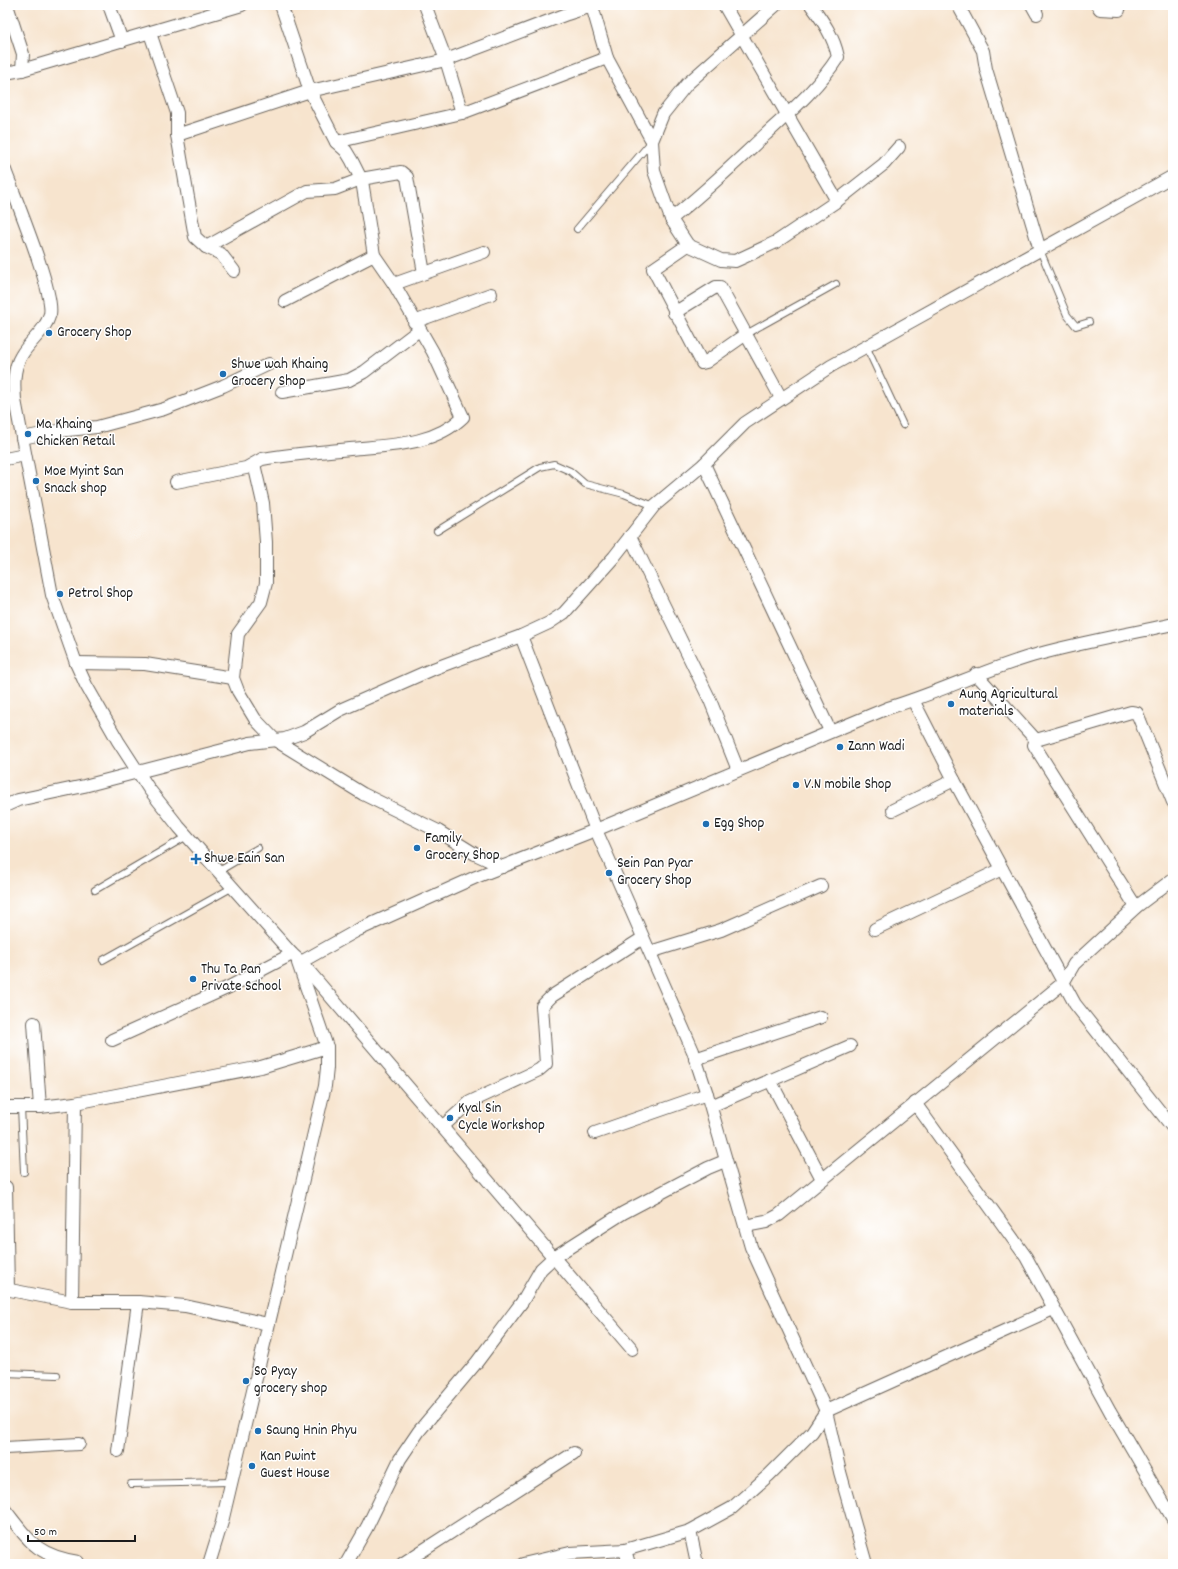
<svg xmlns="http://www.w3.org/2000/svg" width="1178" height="1569" viewBox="0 0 1178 1569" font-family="Dekko,sans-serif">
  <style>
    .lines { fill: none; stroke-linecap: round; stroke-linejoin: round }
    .service-casing { stroke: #69625a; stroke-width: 8 }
    .minor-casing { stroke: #69625a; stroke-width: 14 }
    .service { stroke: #fff; stroke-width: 6 }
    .minor { stroke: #fff; stroke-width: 12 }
    .poi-dot { fill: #1f6fb2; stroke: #fff; stroke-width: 1.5 }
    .labels { text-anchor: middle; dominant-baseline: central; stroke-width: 3; stroke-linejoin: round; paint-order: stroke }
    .poi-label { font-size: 15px; fill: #1c1c1c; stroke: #fff; text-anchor: start }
  </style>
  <rect width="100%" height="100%" fill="#fff"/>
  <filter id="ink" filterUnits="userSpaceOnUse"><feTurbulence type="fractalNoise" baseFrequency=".025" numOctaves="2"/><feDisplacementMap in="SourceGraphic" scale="8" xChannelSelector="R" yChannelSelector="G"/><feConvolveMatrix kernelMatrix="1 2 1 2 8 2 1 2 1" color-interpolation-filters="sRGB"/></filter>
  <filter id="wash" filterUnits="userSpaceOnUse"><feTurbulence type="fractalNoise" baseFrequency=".012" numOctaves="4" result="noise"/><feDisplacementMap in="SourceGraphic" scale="16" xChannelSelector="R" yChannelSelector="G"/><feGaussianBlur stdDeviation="0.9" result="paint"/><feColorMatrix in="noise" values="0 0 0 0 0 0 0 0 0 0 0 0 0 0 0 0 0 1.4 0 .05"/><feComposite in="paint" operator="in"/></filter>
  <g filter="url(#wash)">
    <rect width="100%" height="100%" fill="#f7e4ce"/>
  </g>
  <g filter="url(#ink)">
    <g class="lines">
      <defs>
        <g id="service">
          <polyline points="577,229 651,142"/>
          <polyline points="1040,250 1067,315 1076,326 1089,322"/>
          <polyline points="746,334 836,284"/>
          <polyline points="866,346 903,425"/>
          <polyline points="437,531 540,467 554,464 570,471 585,484 624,494 654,506"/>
          <polyline points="219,871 258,848"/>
          <polyline points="95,890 187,836"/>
          <polyline points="103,960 233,887"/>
          <polyline points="21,1107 24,1172"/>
          <polyline points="5,1373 57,1375"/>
          <polyline points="131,1484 230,1482"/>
        </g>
        <g id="minor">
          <polyline points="7,5 23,54 22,70"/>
          <polyline points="109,5 122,41"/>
          <polyline points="281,5 310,91 446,60 567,14 595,5"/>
          <polyline points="425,5 446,60 462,113"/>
          <polyline points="724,5 837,201"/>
          <polyline points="776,5 687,84 663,114 652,141 654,171 671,219 688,245 721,260 735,261 744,257 776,242 837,201 884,164 899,147"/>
          <polyline points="958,5 983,51 986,69 1040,250"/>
          <polyline points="1032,5 1037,14"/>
          <polyline points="1097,5 1100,9 1119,10"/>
          <polyline points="592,6 607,58 652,141"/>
          <polyline points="150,33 177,113 177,135 195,237 206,247 221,254 234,271"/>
          <polyline points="5,73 22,70 242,5"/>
          <polyline points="336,142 462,113 607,58"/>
          <path d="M5 170C14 195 55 293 50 314 45 332 30 340 21 356 13 369 14 386 15 400L52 595 76 663 86 685 118 741 149 789 179 827 292 954 301 962 632 1349"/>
          <path d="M671 219C704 193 734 164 765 135 790 112 819 87 838 57 834 37 823 21 811 5"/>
          <polyline points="688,245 653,269 700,359 702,363 706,362 746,334"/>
          <polyline points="206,247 307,191 335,189 361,179 401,172 407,177 424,273"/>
          <polyline points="394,284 484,252"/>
          <polyline points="285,301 374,255"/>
          <polyline points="674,313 716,287 720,287 781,398"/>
          <polyline points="414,322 491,294"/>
          <polyline points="282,392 349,380 364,372 419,330"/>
          <polyline points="22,438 58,431 97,427 164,409 223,386 269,364"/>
          <polyline points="5,459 25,455"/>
          <polyline points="254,464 263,503 266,542 266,583 261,602 238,634 233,678 238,691 255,719 275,740 363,794 438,831 475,854 503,867"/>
          <polyline points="704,464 830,731"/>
          <path d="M176 482 246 468 262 459C291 454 321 452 350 449 389 445 433 446 463 417L433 352 394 284 374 255 362 181 352 161 346 151 336 142 310 91 177 135"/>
          <polyline points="630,536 710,700 738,770"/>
          <polyline points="521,636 596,830 693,1051 707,1094 751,1247 826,1411 840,1472 866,1564"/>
          <polyline points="76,663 145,664 233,678"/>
          <polyline points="976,674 1036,740"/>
          <polyline points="913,700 954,780 1075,1004 1173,1128"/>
          <polyline points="5,806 18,800 84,786 250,743 285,739 304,732 340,710 433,669 521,636 549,623 564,613 614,557 654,506 704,464 745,423 831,366 1173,176"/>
          <polyline points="893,810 954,780"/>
          <polyline points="1136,907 1034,745 1036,740 1131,712 1137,713 1173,802"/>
          <polyline points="875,929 1002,869"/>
          <polyline points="650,952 721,930 821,886"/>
          <path d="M301 962 358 930 476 877 598 829 888 708C939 693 987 668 1039 654 1083 642 1129 634 1173 624"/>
          <polyline points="34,1023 40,1107"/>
          <polyline points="112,1040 229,987 292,954"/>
          <polyline points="695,1059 821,1017"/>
          <polyline points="770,1080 822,1179"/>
          <polyline points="915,1103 1026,1257 1110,1411 1173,1519"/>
          <polyline points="711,1106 850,1046"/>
          <polyline points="5,1107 40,1107 75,1103 261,1067 327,1047"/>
          <polyline points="442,1127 470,1102 539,1070 546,1064 542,1006 552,996 643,938"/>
          <polyline points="595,1133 707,1094"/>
          <polyline points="6,1187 8,1289"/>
          <polyline points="745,1226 766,1222 779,1215 1063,983 1074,964 1136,907 1173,879"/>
          <polyline points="5,1289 72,1302 138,1302 185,1306 268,1324"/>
          <polyline points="72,1302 75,1103"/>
          <polyline points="5,1448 79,1444"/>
          <polyline points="118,1451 138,1302"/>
          <path d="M5 1510C30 1542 36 1555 78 1562"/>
          <polyline points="690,1531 697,1564"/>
          <polyline points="625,1550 629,1564"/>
          <polyline points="209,1564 222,1522 325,1086 327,1068 327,1047 298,963"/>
          <polyline points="346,1564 367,1527 400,1459 419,1431 477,1362 522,1302 541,1269 554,1257 623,1213 708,1168 725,1161"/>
          <polyline points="402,1564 574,1453"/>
          <polyline points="523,1564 570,1553 625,1550 690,1531 732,1508 769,1475 812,1432 826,1411 1053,1309"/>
        </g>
      </defs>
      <use href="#service" class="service-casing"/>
      <use href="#minor" class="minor-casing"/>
      <use href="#service" class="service"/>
      <use href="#minor" class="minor"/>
    </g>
  </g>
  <g class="poi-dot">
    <circle cx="49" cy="333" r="4"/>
    <circle cx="223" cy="374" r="4"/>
    <circle cx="28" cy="434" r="4"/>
    <circle cx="36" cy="481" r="4"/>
    <circle cx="60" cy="594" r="4"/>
    <circle cx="951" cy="704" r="4"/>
    <circle cx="840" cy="747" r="4"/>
    <circle cx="796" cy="785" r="4"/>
    <circle cx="706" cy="824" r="4"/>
    <circle cx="417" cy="848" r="4"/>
    <path d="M194 853h4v4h4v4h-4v4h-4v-4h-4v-4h4z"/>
    <circle cx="609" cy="873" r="4"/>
    <circle cx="193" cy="979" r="4"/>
    <circle cx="450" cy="1118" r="4"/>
    <circle cx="246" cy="1381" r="4"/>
    <circle cx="258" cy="1431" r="4"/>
    <circle cx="252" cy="1466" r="4"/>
  </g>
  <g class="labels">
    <g class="poi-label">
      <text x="57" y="333">Grocery Shop</text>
      <text x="231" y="365">Shwe wah Khaing<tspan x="231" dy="17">Grocery Shop</tspan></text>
      <text x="36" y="425">Ma Khaing<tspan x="36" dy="17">Chicken Retail</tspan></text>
      <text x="44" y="472">Moe Myint San<tspan x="44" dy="17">Snack shop</tspan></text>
      <text x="68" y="594">Petrol Shop</text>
      <text x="959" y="695">Aung Agricultural<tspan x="959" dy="17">materials</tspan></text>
      <text x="848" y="747">Zann Wadi</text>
      <text x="804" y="785">V.N mobile Shop</text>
      <text x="714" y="824">Egg Shop</text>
      <text x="425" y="839">Family<tspan x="425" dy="17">Grocery Shop</tspan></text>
      <text x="204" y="859">Shwe Eain San</text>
      <text x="617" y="864">Sein Pan Pyar<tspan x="617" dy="17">Grocery Shop</tspan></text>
      <text x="201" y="970">Thu Ta Pan<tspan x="201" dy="17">Private School</tspan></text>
      <text x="458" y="1109">Kyal Sin<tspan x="458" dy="17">Cycle Workshop</tspan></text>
      <text x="254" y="1372">So Pyay<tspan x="254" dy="17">grocery shop</tspan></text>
      <text x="266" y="1431">Saung Hnin Phyu</text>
      <text x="260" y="1457">Kan Pwint<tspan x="260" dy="17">Guest House</tspan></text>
    </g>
  </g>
  <rect width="1178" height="1569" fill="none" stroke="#fff" stroke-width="20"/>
  <path d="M28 1535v6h107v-6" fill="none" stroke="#1c1c1c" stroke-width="2"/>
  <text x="34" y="1535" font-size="12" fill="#1c1c1c" stroke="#ffffff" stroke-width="3" paint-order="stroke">50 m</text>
</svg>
